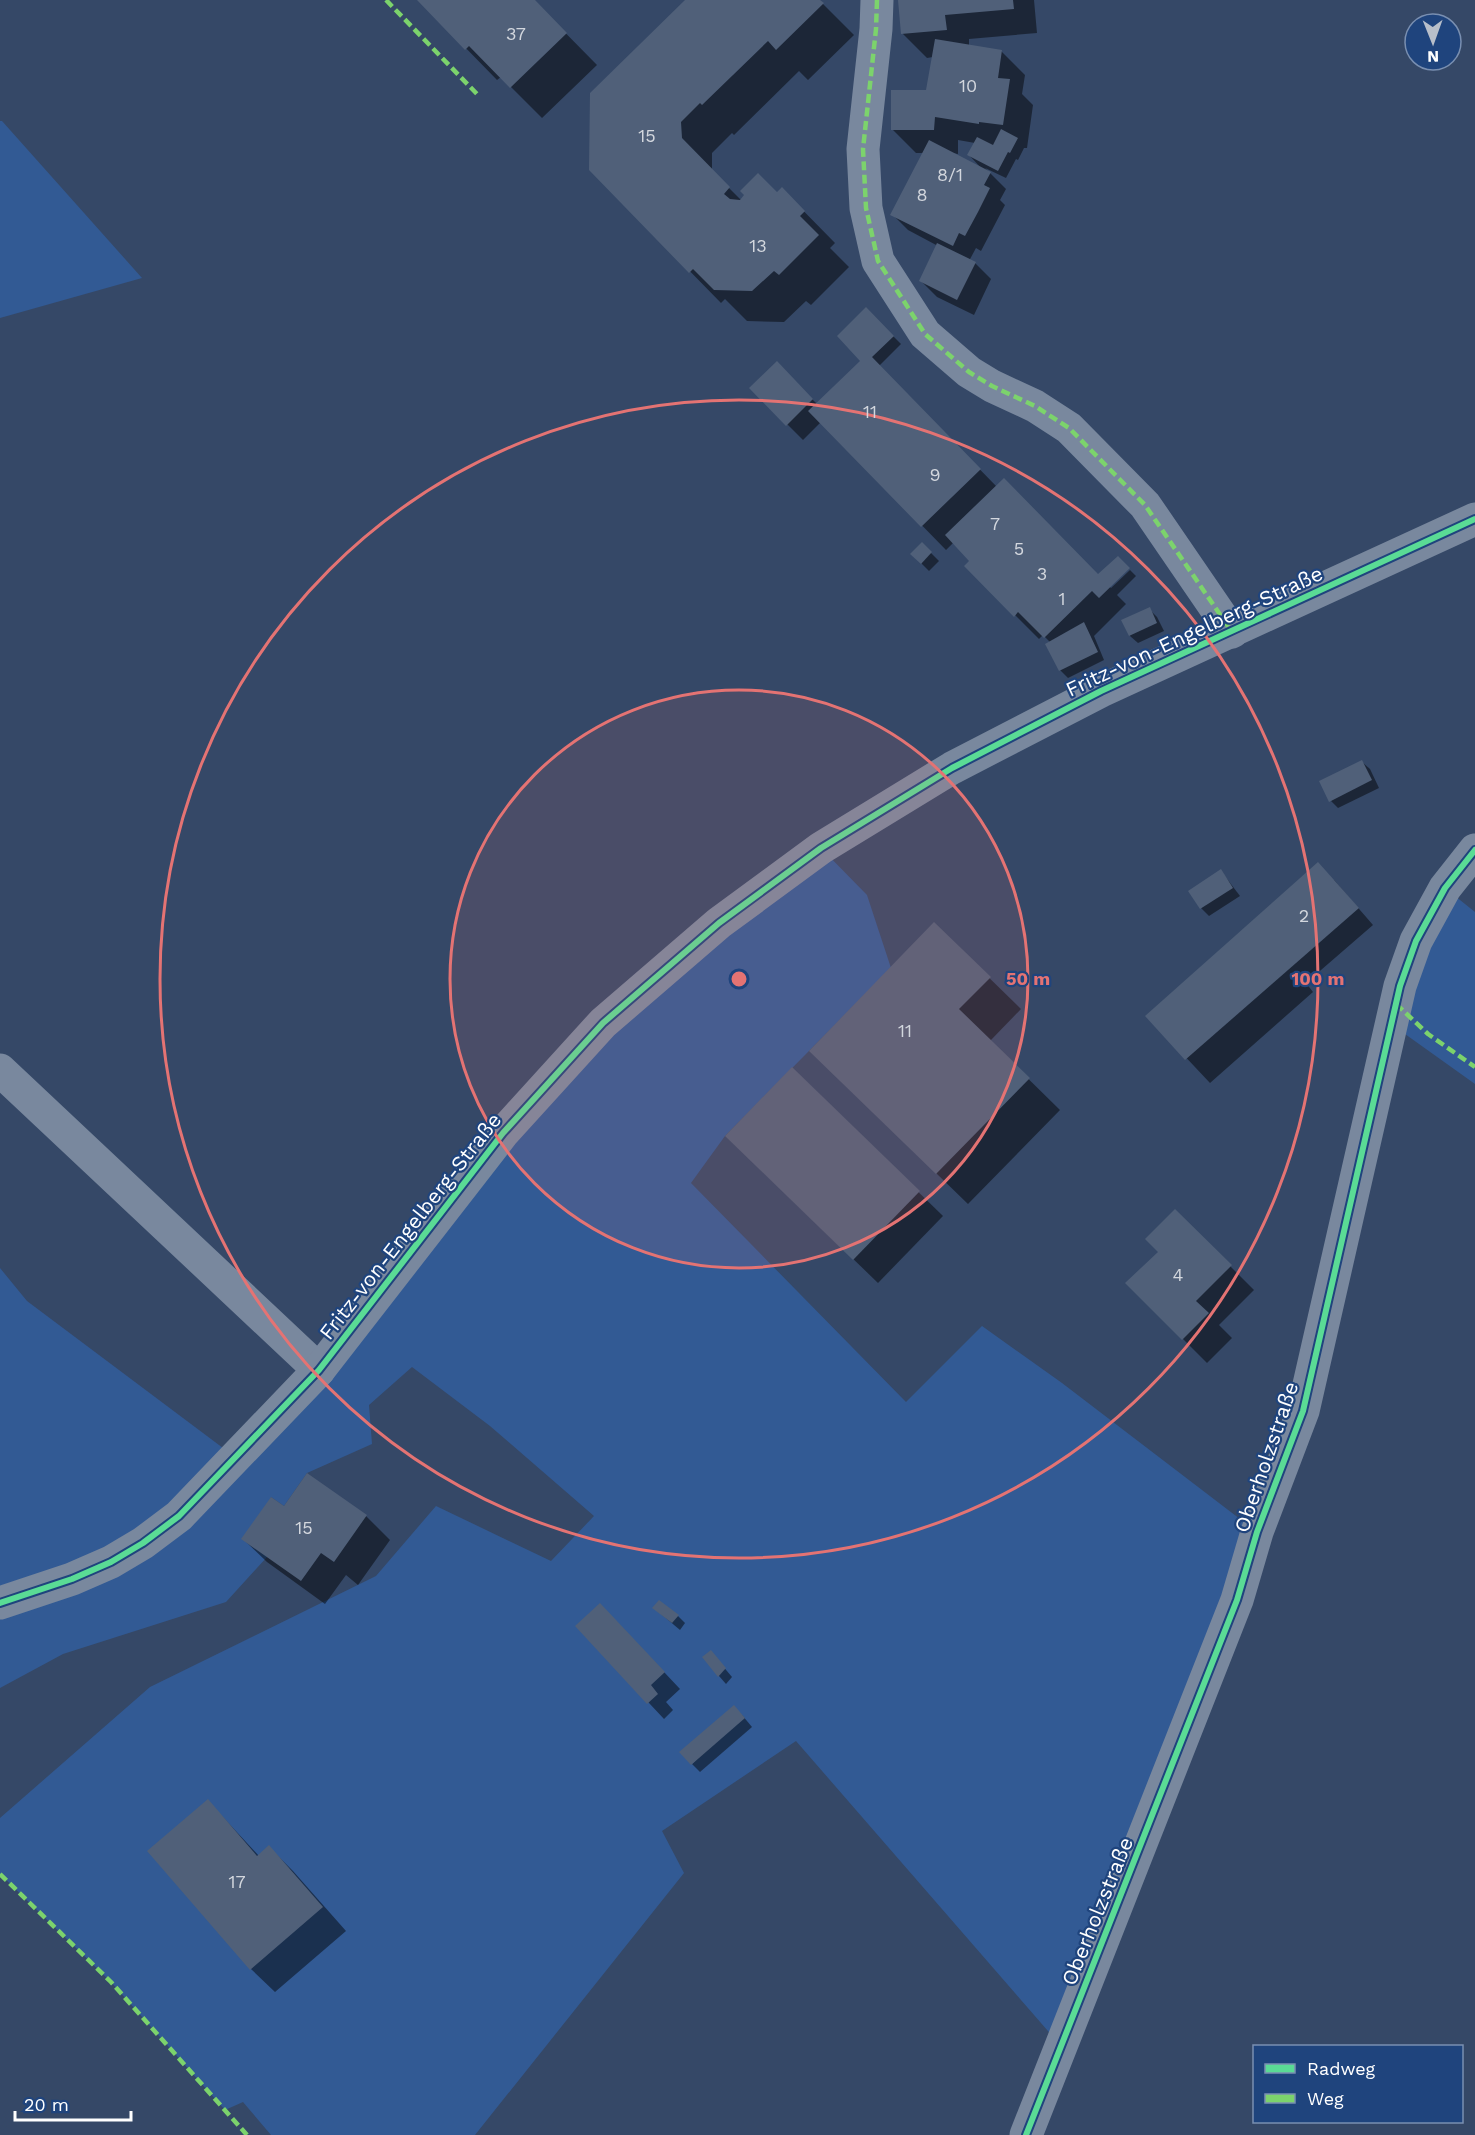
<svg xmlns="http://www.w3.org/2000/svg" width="1475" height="2135" viewBox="0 0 1475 2135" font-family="'Work Sans',sans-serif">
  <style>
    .green { fill: #325a94 }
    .shadow { fill: #0007; fill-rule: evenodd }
    .building { fill: #506079 }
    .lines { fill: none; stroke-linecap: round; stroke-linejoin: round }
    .minor { stroke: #79889e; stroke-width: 33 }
    .quiet { stroke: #7cd36c; stroke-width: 4.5; stroke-dasharray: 9 4.5; stroke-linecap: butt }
    .cycleway-casing { stroke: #1f447d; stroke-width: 10 }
    .cycleway { stroke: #5adb95; stroke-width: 6 }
    .ring { fill: none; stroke: #e47373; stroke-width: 3 }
    .labels { text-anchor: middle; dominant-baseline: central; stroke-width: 4.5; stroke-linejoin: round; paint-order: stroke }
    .number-label { font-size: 18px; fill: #d3d7de }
    .street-label { font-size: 21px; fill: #fff; stroke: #1f447d }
    .centre { fill: #e47373; stroke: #1f447d; stroke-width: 3 }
    .ring-label { font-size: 18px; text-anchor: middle; font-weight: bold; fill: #e47373; stroke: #1f447d; stroke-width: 4.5; stroke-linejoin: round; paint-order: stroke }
  </style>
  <rect width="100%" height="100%" fill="#354867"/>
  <g class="green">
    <polygon points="0,121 2,121 142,278 0,318"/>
    <polygon points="821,848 867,895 891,968 725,1136 691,1183 906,1402 982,1326 1062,1383 1257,1532 1061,2046 796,1741 662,1831 684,1873 475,2135 271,2135 243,2102 225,2110 111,1982 0,1874 0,1818 150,1687 376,1576 436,1506 551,1561 594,1516 490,1426 412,1367 369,1405 372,1444 307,1473 284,1506 271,1497 267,1557 226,1602 63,1654 0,1688 0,1268 27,1301 235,1457 603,1023"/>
    <polygon points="1445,888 1475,912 1475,1084 1391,1024"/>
  </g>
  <g class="shadow">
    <polygon points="419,0 533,0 597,65 542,118 501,77 497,80"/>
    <polygon points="688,0 819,0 854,35 808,80 799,71 734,135 732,133 712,153 712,171 741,200 777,194 782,189 835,243 830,248 849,267 811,305 806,301 784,322 747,321 725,299 721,303 590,169"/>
    <path d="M899 0H1034L1037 33 969 39V46L1001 51 1025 75 1022 94 1033 105 1027 148H1024L1018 160 1016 159 1006 178 985 168 1006 189 1000 200 1005 205 981 251 976 248 969 261 975 263 991 279 974 315 937 297 921 281 938 246 908 230 892 214 924 153H916L892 129 928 92 933 57 927 58 903 34ZM958 140 975 143 969 155 981 168 952 153 958 154Z"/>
    <polygon points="866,309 901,344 879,366 997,487 1111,588 1130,570 1136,576 1117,595 1126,604 1094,636 1104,660 1068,678 1060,670 1050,642 1043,635 1039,639 966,566 971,561 953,543 946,550 821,422 803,440 751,388 777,364 817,404 862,360"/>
    <polygon points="922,544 939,561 929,571 912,554"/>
    <polygon points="1149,609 1157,617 1164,631 1138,643 1130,636 1123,621"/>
    <polygon points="1362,762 1370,769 1379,788 1338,808 1331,801"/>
    <polygon points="1221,871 1240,896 1209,916 1201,908"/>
    <polygon points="1334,880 1373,925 1306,983 1313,992 1210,1083 1147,1016"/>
    <polygon points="934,924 1021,1009 990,1041 1060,1110 968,1204 842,1082"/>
    <polygon points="792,1069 943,1216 878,1283 751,1160"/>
    <polygon points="1175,1211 1254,1290 1219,1325 1232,1338 1207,1363 1127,1283 1160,1252"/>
    <polygon points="366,1516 390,1540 358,1585 346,1575 325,1604 267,1562 243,1539"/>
    <polygon points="654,1608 678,1616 685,1623 680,1630"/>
    <polygon points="616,1621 680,1689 666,1702 673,1710 664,1719 577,1626"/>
    <polygon points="711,1652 732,1677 726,1684 719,1676"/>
    <polygon points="742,1715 752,1727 700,1772 692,1764"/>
    <polygon points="208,1801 259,1856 269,1847 293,1871 346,1931 275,1992 251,1969"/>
  </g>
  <g class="building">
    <polygon points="417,0 535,0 567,33 510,88 469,46 465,50"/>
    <polygon points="685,0 820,0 824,3 776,50 768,41 702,105 700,103 681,122 682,138 730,187 724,194 730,199 740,200 744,195 740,191 758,173 777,192 782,187 805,211 800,216 819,235 779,275 774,271 752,291 714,290 693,269 689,273 589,170 590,93"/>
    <polygon points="898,0 1013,0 1014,9 945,15 947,30 901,34"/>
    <polygon points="935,39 1002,50 998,78 1010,79 1003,125 979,122 979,124 935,117 934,130 891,130 891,90 926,90"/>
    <polygon points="1001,129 1018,138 1010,153 1008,152 998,171 967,155 977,137 993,145"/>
    <polygon points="929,140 991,172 984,185 990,188 978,212 965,236 959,233 953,246 890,215"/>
    <polygon points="937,243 976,262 957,300 919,281"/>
    <polygon points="866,307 894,336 872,357 981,469 921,527 808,411 860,361 837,336"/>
    <polygon points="777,361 813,399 786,426 749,388"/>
    <polygon points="1004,478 1098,574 1118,556 1130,568 1099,598 1092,591 1044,638 1018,612 1014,617 964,566 969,561 945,535"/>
    <polygon points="922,542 932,552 921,564 910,554"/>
    <polygon points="1150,607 1157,623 1129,636 1121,620"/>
    <polygon points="1084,622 1098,652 1059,671 1045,644"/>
    <polygon points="1362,760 1372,780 1329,802 1319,781"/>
    <polygon points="1318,862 1359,908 1185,1060 1145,1016"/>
    <polygon points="1221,869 1233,888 1200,909 1188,891"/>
    <polygon points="934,922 991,977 959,1009 1030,1078 936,1174 809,1051"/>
    <polygon points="792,1067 920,1191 853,1260 725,1136"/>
    <polygon points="1175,1209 1232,1265 1196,1301 1209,1313 1182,1340 1125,1283 1158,1252 1145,1239"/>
    <polygon points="307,1473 367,1515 334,1562 321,1553 301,1581 241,1539 271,1497 284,1506"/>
    <polygon points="659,1600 679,1615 672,1623 652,1608"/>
    <polygon points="600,1603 665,1672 651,1685 658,1694 647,1704 575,1626"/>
    <polygon points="711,1650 726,1668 718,1677 702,1657"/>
    <polygon points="734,1705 745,1718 691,1765 679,1752"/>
    <polygon points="208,1799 257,1856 269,1845 323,1907 250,1970 147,1851"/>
  </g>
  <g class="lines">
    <g class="minor">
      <polyline points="877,0 876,29 863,149 866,208 878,261 925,334 969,372 992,386 1035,406 1069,428 1145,505 1232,632"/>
      <polyline points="0,1070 319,1370"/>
      <polyline points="0,1603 72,1579 111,1562 143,1543 179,1516 319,1370 503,1133 603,1023 719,923 821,848 952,768 1101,691 1475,519"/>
      <polyline points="1026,2135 1237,1600 1257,1532 1303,1411 1400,986 1416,941 1445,888 1475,850"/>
    </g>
    <g class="quiet">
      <polyline points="386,0 477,94"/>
      <polyline points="877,0 876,29 863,149 866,208 878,261 925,334 969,372 992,386 1035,406 1069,428 1145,505 1232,632"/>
      <polyline points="1396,1004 1428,1034 1475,1067"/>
      <polyline points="0,1874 111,1982 247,2135"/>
    </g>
    <defs>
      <g id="cycleway">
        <polyline points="0,1603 72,1579 111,1562 143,1543 179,1516 319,1370 503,1133 603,1023 719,923 821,848 952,768 1101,691 1475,519"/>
        <polyline points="1026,2135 1237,1600 1257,1532 1303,1411 1400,986 1416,941 1445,888 1475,850"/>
      </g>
    </defs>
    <use href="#cycleway" class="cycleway-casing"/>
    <use href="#cycleway" class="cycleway"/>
  </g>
  <circle cx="739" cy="979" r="289" fill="#e47373" fill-opacity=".12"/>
  <g class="ring">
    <circle cx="739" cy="979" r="289"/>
    <circle cx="739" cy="979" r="579"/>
  </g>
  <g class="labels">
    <g class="number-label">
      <text x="516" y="33">37</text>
      <text x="968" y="85">10</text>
      <text x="647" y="135">15</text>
      <text x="950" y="174">8/1</text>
      <text x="922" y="194">8</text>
      <text x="758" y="245">13</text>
      <text x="870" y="411">11</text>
      <text x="935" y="474">9</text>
      <text x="995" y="523">7</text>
      <text x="1019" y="548">5</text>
      <text x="1042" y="573">3</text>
      <text x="1062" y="598">1</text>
      <text x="1304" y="915">2</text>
      <text x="905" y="1030">11</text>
      <text x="1178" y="1274">4</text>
      <text x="304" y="1527">15</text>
      <text x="237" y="1881">17</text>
    </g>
    <g class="street-label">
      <text transform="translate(1194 631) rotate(-25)">Fritz-von-Engelberg-Straße</text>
      <text transform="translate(410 1226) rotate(-52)">Fritz-von-Engelberg-Straße</text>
      <text transform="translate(1266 1457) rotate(-71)">Oberholzstraße</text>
      <text transform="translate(1097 1911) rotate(-68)">Oberholzstraße</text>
    </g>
  </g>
  <circle cx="739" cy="979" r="9" class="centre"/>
  <g class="ring-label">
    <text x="1028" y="985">50 m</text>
    <text x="1318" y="985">100 m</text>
  </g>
  <rect x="1253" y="2045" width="210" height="78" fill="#1f447d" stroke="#798fb1" stroke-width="1.5"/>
  <rect x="1265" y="2064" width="30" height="9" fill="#5adb95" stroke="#798fb1" stroke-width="1.5"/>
  <text x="1307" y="2075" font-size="18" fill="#ffffff">Radweg</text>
  <rect x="1265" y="2094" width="30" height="9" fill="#7cd36c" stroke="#798fb1" stroke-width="1.5"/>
  <text x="1307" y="2105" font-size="18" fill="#ffffff">Weg</text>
  <g transform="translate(1433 42) rotate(179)"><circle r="28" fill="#1f447d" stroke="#798fb1" stroke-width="1.5"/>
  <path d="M0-4.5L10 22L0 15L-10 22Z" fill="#b8bfca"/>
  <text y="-9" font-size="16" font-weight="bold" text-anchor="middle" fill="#ffffff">N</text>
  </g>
  <path d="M15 2111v9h116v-9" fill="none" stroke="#ffffff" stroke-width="3"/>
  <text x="24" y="2111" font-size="18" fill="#ffffff" stroke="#1f447d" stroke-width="4.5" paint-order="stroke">20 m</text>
</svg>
